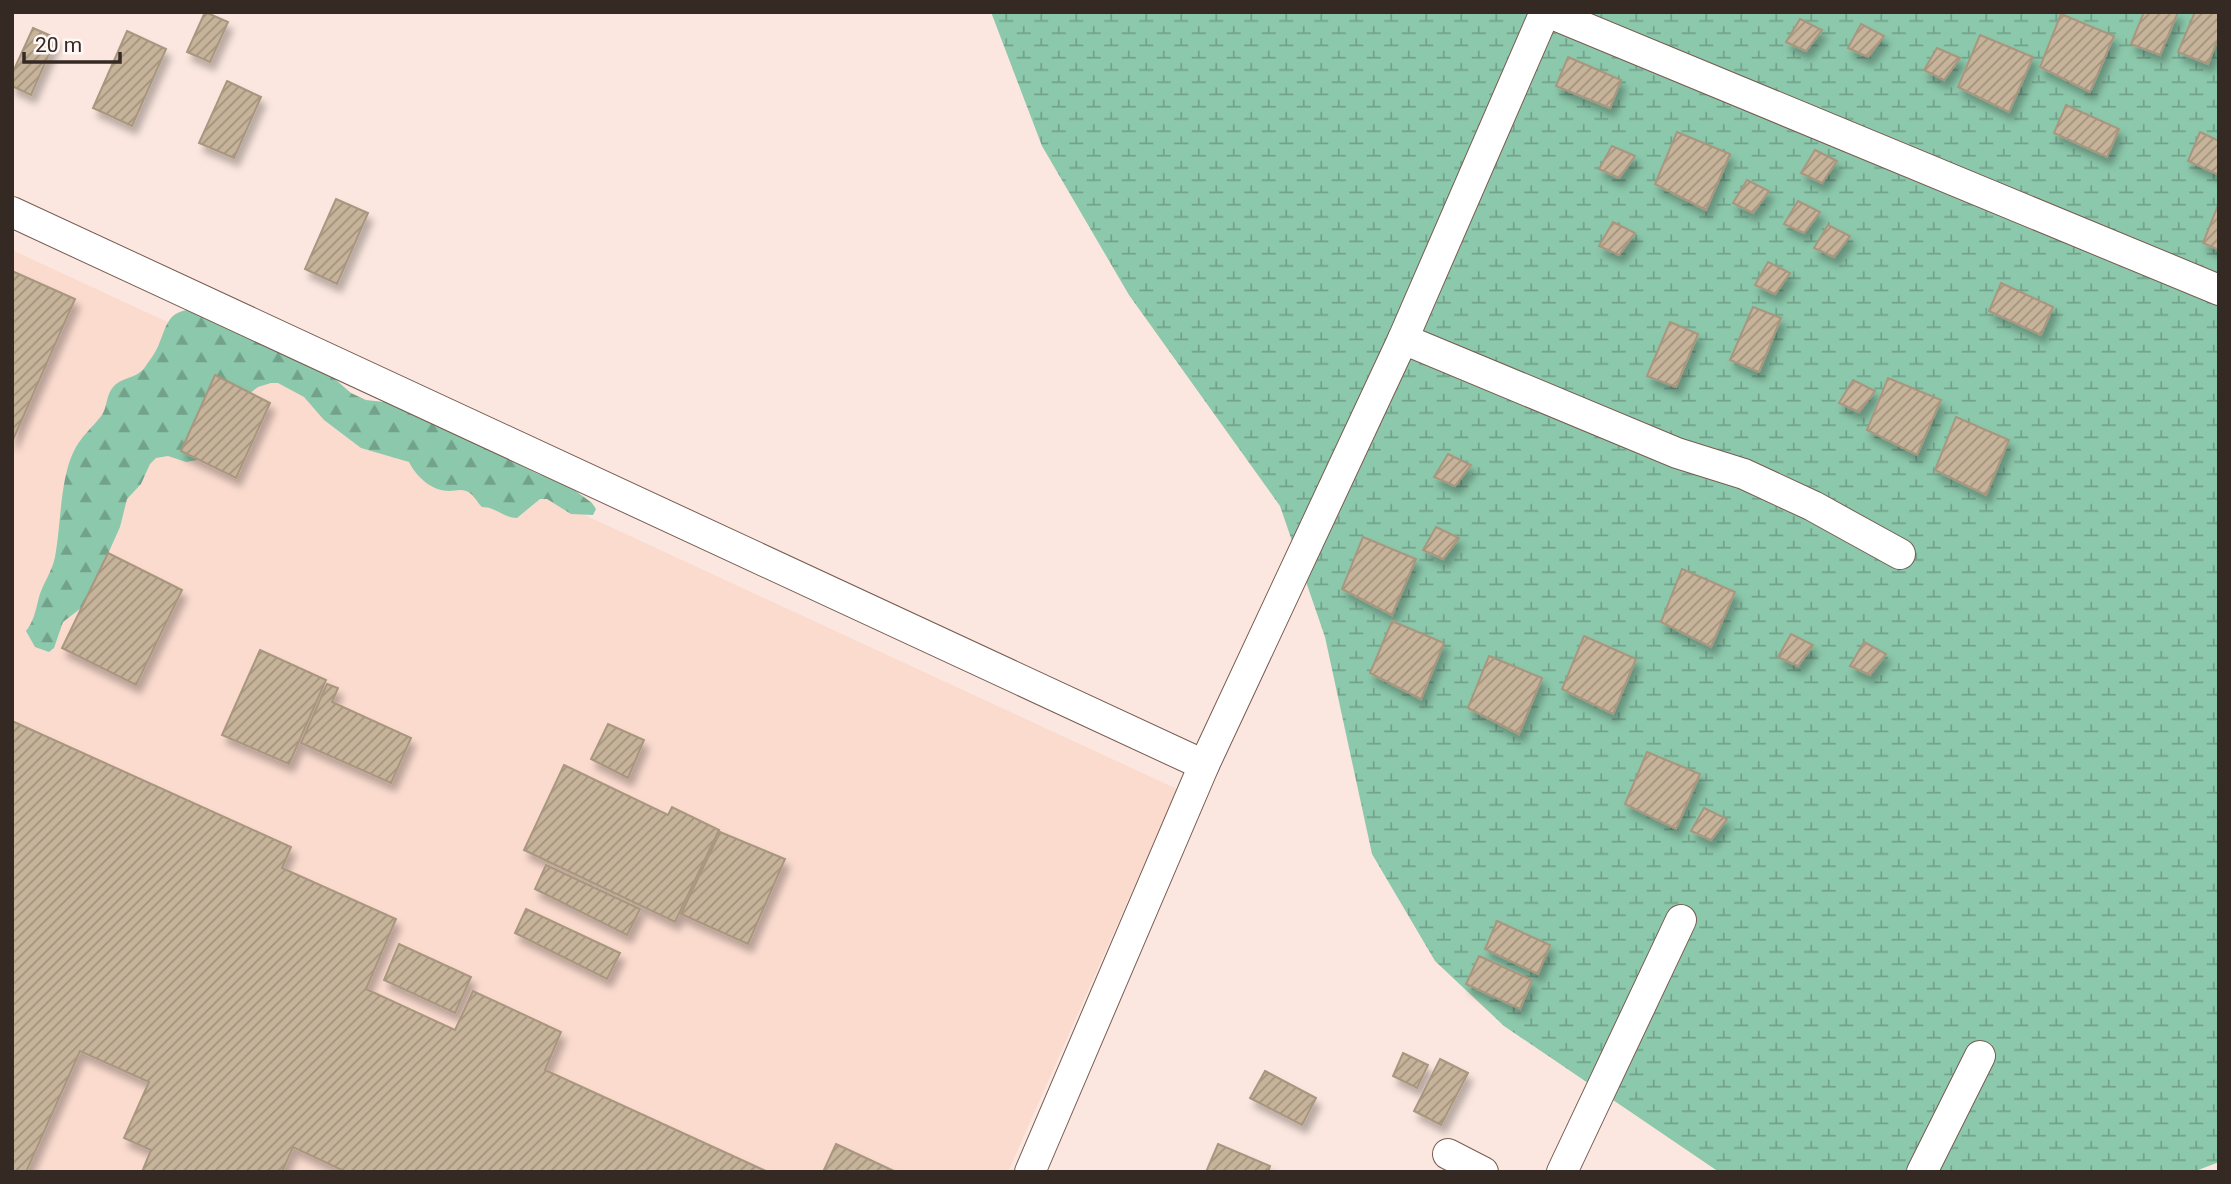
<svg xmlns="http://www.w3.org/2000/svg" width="2231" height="1184" viewBox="0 0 2231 1184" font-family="Roboto,sans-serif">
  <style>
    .built { fill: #fbdbce }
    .forest { fill: url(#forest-firs) }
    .wetland { fill: url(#wetland-marsh) }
    .building { fill: url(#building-hatch); stroke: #a9967f; stroke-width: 2; filter: url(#shadow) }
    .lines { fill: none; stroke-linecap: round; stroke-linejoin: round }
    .minor-casing { stroke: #775c51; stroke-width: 32 }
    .minor { stroke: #fff; stroke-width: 30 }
  </style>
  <defs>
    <pattern id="forest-firs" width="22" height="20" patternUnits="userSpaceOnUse" patternTransform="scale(1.75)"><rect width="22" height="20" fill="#8cc8ab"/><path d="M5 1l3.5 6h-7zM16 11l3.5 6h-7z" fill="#73a28b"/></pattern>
    <pattern id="wetland-marsh" width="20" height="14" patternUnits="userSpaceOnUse" patternTransform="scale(1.75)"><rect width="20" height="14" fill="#8cc8ab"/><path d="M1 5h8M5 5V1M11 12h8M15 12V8" fill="none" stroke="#73a28b"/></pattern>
    <pattern id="building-hatch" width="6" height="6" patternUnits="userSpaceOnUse" patternTransform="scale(1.75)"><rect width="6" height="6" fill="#c6b39a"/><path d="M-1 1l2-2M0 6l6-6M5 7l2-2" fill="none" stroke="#a2927d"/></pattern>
    <filter id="shadow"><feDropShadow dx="4.5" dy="8" stdDeviation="3.5" flood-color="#0004"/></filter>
  </defs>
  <rect width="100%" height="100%" fill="#fbe7df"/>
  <polygon class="built" points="12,250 1177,789 1008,1172 12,1172"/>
  <path class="forest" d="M187 310 202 311 329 374 351 393 366 400 402 404 538 474 565 483 592 503 596 509 593 515 571 514 547 499H540L517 518C504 518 496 507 482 507 476 501 474 494 466 491 460 489 455 491 449 491 431 491 416 476 409 462L361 448 324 420 304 397 278 383H271L258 387 228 410 202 459 186 462 168 456 156 458 150 464 141 484 127 499 120 527 85 605 63 622 54 648 49 652 35 647 26 631C34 621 36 609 39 597 43 583 52 572 55 557 61 525 60 481 73 453 80 437 92 428 102 415 108 405 106 394 114 386 123 377 138 378 145 367 150 360 156 352 159 344 166 328 167 313 187 310Z"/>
  <polygon class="wetland" points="991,12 2219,12 2219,1162 2193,1172 1719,1172 1504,1026 1435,961 1372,854 1325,637 1280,506 1129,295 1042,146"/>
  <g class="building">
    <polygon points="205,12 228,22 210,62 187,52"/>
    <polygon points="2144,12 2178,12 2160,55 2131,44"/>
    <polygon points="2195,12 2219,12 2219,37 2208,64 2178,52"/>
    <polygon points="2061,14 2114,36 2090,92 2040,67"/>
    <polygon points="1800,19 1822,30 1806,51 1786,42"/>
    <polygon points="1861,24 1884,36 1868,57 1848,48"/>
    <polygon points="33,28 56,38 31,95 12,86 12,74"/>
    <polygon points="127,31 166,49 132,126 93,108"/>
    <polygon points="1980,35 2033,57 2009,112 1958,87"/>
    <polygon points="1937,48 1960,58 1944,80 1924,70"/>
    <polygon points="1568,57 1621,80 1610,108 1556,86"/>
    <polygon points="227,81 261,97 234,158 199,143"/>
    <polygon points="2066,105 2119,129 2107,157 2054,133"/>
    <polygon points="1677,132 1730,154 1706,210 1655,184"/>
    <polygon points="2200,132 2219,141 2219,175 2188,161"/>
    <polygon points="1612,146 1635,156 1619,178 1599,169"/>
    <polygon points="1815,150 1837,161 1822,183 1801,173"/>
    <polygon points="1747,180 1769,191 1753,213 1733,203"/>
    <polygon points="336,199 368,213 337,284 305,269"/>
    <polygon points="1798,201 1820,212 1804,233 1784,224"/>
    <polygon points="2219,203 2219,250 2203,243"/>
    <polygon points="1613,222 1635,233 1619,255 1599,246"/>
    <polygon points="1828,225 1850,236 1834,257 1814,248"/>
    <polygon points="1768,262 1790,273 1775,294 1755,285"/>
    <polygon points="12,271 75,299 12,442"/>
    <polygon points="2001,283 2053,307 2041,335 1989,311"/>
    <polygon points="1753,307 1781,318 1759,372 1730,360"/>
    <polygon points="1670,322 1698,334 1676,387 1647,376"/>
    <polygon points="215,375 270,403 236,478 181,451"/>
    <polygon points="1888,378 1941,400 1917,455 1867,430"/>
    <polygon points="1853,380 1875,391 1859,412 1839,403"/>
    <polygon points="1956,417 2009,440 1986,495 1935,470"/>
    <polygon points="1448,454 1471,465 1455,486 1434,477"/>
    <polygon points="1436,527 1459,538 1443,559 1423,550"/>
    <polygon points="1363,537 1416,559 1392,615 1342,589"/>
    <polygon points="108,553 182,590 136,685 62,648"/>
    <polygon points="1682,569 1735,592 1711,647 1661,622"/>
    <polygon points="1392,621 1444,643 1421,699 1370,673"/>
    <polygon points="1791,634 1813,645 1798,666 1778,657"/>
    <polygon points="1584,636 1636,659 1613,714 1562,689"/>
    <polygon points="1864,642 1886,654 1870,675 1850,666"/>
    <polygon points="260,650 326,680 289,764 222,735"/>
    <polygon points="1489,656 1542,678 1519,734 1468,708"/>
    <polygon points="327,684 338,688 332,702 411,738 391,783 301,743"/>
    <polygon points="12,721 291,847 282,868 396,919 366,989 455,1030 473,991 561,1032 545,1070 768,1172 346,1172 293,1147 282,1172 142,1172 151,1150 124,1138 149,1082 80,1051 26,1172 12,1172"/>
    <polygon points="608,724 644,740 628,778 591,759"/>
    <polygon points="1647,752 1700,774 1676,829 1625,804"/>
    <polygon points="564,765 668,815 672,807 719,830 675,922 524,850"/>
    <polygon points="1704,808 1727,819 1711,840 1691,831"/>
    <polygon points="720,832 785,859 748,944 681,914"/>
    <polygon points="546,865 640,909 627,935 535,889"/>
    <polygon points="526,909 620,953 607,979 515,933"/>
    <polygon points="1497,921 1550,945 1538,974 1485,949"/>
    <polygon points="399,944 471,977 455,1013 384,980"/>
    <polygon points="1479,956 1532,980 1520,1009 1466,984"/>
    <polygon points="1403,1053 1428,1065 1417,1088 1393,1076"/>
    <polygon points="1440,1059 1468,1073 1441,1125 1414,1111"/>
    <polygon points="1265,1071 1316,1098 1302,1125 1250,1098"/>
    <polygon points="836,1144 896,1172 823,1172"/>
    <polygon points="1218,1144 1270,1166 1268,1172 1206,1172"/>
  </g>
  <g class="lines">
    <defs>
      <g id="minor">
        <polyline points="1547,12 2219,290"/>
        <polyline points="12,212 1204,765"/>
        <polyline points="1403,339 1677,453 1744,474 1813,506 1900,554"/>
        <polyline points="1448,1154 1483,1172"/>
        <polyline points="1030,1172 1204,765 1403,339 1545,12"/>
        <polyline points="1562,1172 1681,920"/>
        <polyline points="1922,1172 1980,1056"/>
      </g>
    </defs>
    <use href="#minor" class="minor-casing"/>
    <use href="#minor" class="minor"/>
  </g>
  <rect width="2231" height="1184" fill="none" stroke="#352924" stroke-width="28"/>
  <path d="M24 52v10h96v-10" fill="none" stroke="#352924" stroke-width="3.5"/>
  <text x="35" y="52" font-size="21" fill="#352924" stroke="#fef7f5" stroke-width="5" paint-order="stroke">20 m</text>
</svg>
